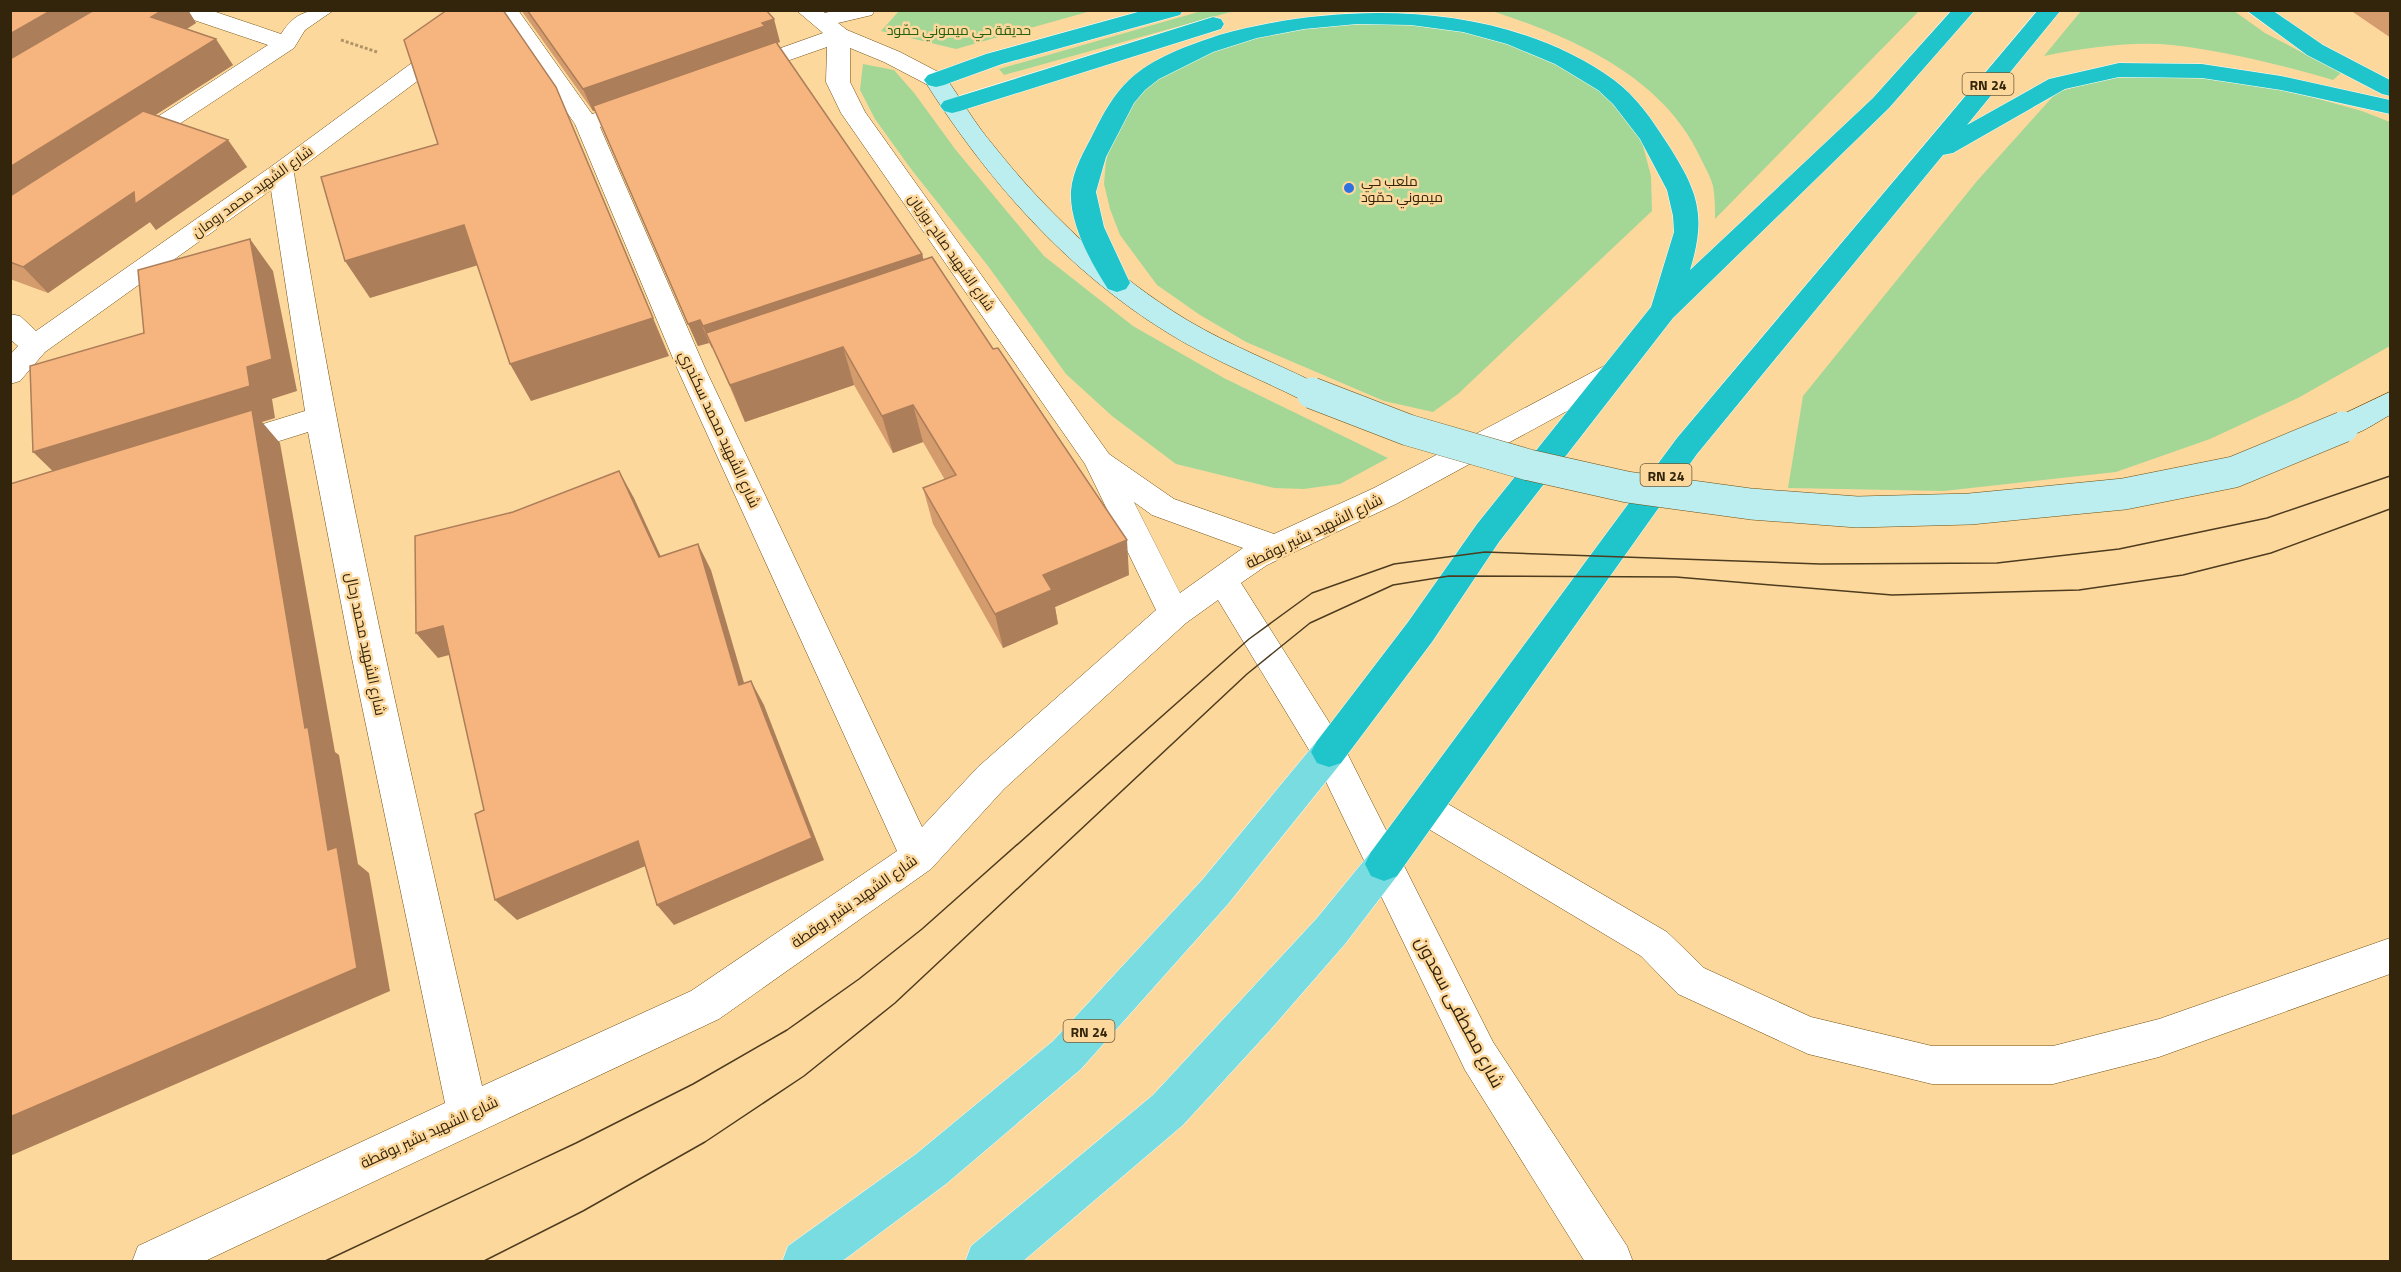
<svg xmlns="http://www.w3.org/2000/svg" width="2401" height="1272" viewBox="0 0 2401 1272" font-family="'Titillium Web',Cairo,sans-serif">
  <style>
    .green { fill: #a4d796 }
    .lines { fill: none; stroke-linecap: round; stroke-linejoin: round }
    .lane-casing { stroke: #705011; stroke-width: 1 }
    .street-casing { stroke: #705011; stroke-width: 1 }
    .secondary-casing { stroke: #705011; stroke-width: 1 }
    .primary-casing { stroke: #fff; stroke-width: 1 }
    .highway-casing { stroke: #fff; stroke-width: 1 }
    .path { stroke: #b19466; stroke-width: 3; stroke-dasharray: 3 2; stroke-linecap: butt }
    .lane { fill: #fff; fill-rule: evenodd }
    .street { fill: #fff; fill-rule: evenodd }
    .secondary { fill: #bceeef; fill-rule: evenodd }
    .primary { fill: #79dce0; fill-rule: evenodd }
    .highway { fill: #1fc5cb; fill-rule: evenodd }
    .tram { stroke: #4e3c1f; stroke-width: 1.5 }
    .secondary-bridge-casing { stroke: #705011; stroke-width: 32; stroke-linecap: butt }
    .secondary-bridge { stroke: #bceeef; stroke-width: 31 }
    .wall { fill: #d49b6d }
    .shaded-wall { fill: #ac7e59 }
    .building { fill: #f6b47f; stroke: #ac7e59; stroke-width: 1.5 }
    .poi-dot { fill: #2d72df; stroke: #fdd89d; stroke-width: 2 }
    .labels { text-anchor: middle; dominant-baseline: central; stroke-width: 5; stroke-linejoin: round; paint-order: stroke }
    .far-park-label { font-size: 14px; fill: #256110; stroke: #fdd89d }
    .shield { fill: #fdd89d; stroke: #705b38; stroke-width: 1.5 }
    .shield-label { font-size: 14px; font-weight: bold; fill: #33250c }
    .far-poi-label { font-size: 14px; fill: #33250c; stroke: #fdd89d; text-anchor: start }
    .far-street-label { font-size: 14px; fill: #33250c; stroke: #fdd89d }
    .street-label { font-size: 15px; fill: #33250c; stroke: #fdd89d }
    .near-street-label { font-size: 18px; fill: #33250c; stroke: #fdd89d }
  </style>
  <rect width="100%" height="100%" fill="#fdd89d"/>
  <g class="green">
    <polygon points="1205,10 1234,11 1004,75 999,69"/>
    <polygon points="899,11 899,10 1091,11 956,49 881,31"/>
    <path d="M1492 11H1919L1715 219C1715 208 1715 197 1713 186 1711 178 1706 169 1702 161 1665 77 1574 38 1492 11Z"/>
    <path d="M2081 11H2234L2265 33 2341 73 2333 80C2281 65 2226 51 2172 45 2130 41 2085 48 2044 56Z"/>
    <polygon points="1311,22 1453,26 1527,48 1590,80 1616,108 1642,142 1651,176 1652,211 1458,394 1433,412 1384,401 1246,342 1200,315 1157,285 1120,235 1110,209 1104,184 1106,161 1112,139 1121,118 1151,82 1213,48"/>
    <polygon points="863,64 894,70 915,94 955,149 1044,256 1133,326 1224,378 1388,458 1340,484 1304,489 1274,488 1176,464 1112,416 1066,374 988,266 911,169 875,119 860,90"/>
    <polygon points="2180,74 2264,84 2362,111 2390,122 2390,346 2298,398 2210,439 2116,472 1944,491 1788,488 1803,396 1977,181 2057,92 2116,76"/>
  </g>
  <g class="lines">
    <defs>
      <polygon id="lane" points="1424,793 1436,797 1667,932 1704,968 1811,1017 1932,1046 2053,1046 2159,1019 2390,938 2390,974 2159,1057 2053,1084 1932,1084 1808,1054 1678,994 1641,956 1412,819 1407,808 1412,797"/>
      <g id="street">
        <path d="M176 10H210L281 34C296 11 308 10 334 10L305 30 294 48 140 150 131 152 122 150 119 145 122 140 268 45 179 15Z"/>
        <path d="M496 10H518L592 114 641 98 649 100 653 105 649 110 600 127 705 368 922 827 978 767 1156 610 1085 464 841 113 826 82 827 47 741 77 733 75 730 70 733 65 823 33 796 10H821L825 13 836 10H875L872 15 838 23 847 30 900 52 944 75 948 80 944 85 936 87 928 85 884 62 850 48V82L865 112 1109 454 1174 499 1274 534 1374 488 1604 366 1614 363 1624 366 1628 373 1624 380 1396 504 1267 565 1241 583 1341 741 1493 1042 1627 1246 1633 1262H1585L1465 1070 1317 763 1218 600 1186 623 1004 789 931 869 719 1019 203 1262H132L138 1246 445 1103 349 644 308 432 228 457 218 454 213 446 218 438 305 411 271 190 45 352 20 381 10 384V355L18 346 10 339V314L20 316 36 331 272 166 443 40 451 38 459 40 462 45 459 50 294 173C342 481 413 783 482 1086L691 991 897 851 677 368 575 124ZM1134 502 1152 515 1243 548 1180 593Z"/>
      </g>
      <g id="secondary">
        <path d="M936 73 944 75C961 99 975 124 994 146 1047 213 1113 275 1187 320 1229 345 1278 364 1322 386L1326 393 1322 400 1312 403 1302 400C1258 378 1210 359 1168 333 1067 271 987 180 924 80L928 75Z"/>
        <path d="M2390 392V415C2373 424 2353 441 2333 435L2328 427 2333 419Z"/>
      </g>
      <g id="primary">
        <polygon points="1329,737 1341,741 1347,752 1341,763 1228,904 1081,1069 946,1184 841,1262 782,1262 788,1246 916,1154 1053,1041 1202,880 1317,741"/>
        <polygon points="1384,847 1397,852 1403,864 1397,876 1345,944 1271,1029 1183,1125 1022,1262 965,1262 971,1246 1153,1095 1317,918 1371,852"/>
      </g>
      <g id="highway">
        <polygon points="1145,10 1183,10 1180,15 1002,64 944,85 936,87 928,85 924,80 928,75 986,54"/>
        <path d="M1952 10H1975L1889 108 1673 318 1499 542 1432 642 1341 763 1329 767 1317 763 1311 752 1317 741 1408 622 1477 524 1651 307 1674 232 1673 216 1667 190 1640 139 1613 104 1598 90 1555 64 1507 44 1463 32 1411 25 1357 24 1304 29 1257 38 1213 52 1159 79 1145 90 1134 103 1106 157 1096 192 1104 227 1130 283 1126 289 1117 292 1108 289C1091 263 1069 223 1071 191 1072 171 1085 150 1094 132 1103 114 1114 94 1129 80 1152 58 1189 45 1219 35 1344 0 1505 1 1614 80 1636 96 1653 121 1667 143 1698 191 1707 215 1690 270L1873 98Z"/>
        <polygon points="2038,10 2061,10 1967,125 2049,79 2119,63 2202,64 2281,76 2390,100 2390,114 2281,90 2202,78 2119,77 2065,89 1953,153 1943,155 1697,454 1397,876 1384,881 1371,876 1365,864 1371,852 1677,438"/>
        <polygon points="2246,10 2272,10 2323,45 2390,80 2390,96 2382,94 2307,55"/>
        <polygon points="1213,17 1221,19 1224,24 1221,29 960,111 952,113 944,111 940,106 944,101"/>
      </g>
    </defs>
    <use href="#lane" class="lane-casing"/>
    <use href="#street" class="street-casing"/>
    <use href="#secondary" class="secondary-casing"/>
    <use href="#primary" class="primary-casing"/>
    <use href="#highway" class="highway-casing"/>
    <polyline class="path" points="341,40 377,52"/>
    <use href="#lane" class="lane"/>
    <use href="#street" class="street"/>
    <use href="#secondary" class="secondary"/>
    <use href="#primary" class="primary"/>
    <use href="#highway" class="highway"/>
    <g class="tram">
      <polyline points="323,1262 576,1143 693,1084 787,1030 859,979 922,929 1249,639 1312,593 1394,564 1485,552 1820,564 1997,563 2119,549 2267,518 2390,476"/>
      <polyline points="482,1262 583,1211 705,1142 804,1076 895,1003 1247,674 1310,623 1393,585 1449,576 1676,577 1892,595 2079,590 2183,575 2271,553 2390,509"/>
    </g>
    <defs>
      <polyline id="secondary-bridge" points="1312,393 1408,430 1529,465 1627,487 1751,504 1857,512 1970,509 2124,494 2234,472 2343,427"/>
    </defs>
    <use href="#secondary-bridge" class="secondary-bridge-casing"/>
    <use href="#secondary-bridge" class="secondary-bridge"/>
  </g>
  <g class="wall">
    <polygon points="10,10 188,10 196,23 187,29 233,65 155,115 228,140 247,167 156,230 150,222 48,293 10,279"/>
    <polygon points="521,10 766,10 780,42 777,43 922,254 924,260 1129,575 1055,607 1058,624 1003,648 933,524 923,488 945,480 923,442 893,453 854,385 745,422 713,348 712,348 709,343 698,346 596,110 593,111"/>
    <polygon points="2350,10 2391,10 2391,38"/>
  </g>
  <g class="shaded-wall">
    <polygon points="52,10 116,10 10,73 10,34"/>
    <polygon points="161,10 188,10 196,23 180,33 151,17"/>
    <polygon points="774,19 780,42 770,45 771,49 593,111 583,89"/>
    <polygon points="216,39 233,65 10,209 10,167"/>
    <polygon points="556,87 669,356 531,401 510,364"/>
    <polygon points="228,140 247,167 156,230 150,222 48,293 23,267 134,192"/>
    <polygon points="464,225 485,263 370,298 345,261"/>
    <polygon points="250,239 273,271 297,391 272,399 275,418 262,422 280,443 335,752 339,755 358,864 369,873 390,991 10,1156 10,1117 328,850 65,483 33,452 247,367"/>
    <polygon points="922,254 927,276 706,333 713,348 712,348 703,326"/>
    <polygon points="700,320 709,343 698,346 688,324"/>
    <polygon points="843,347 854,385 745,422 730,385"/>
    <polygon points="913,405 923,442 893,453 882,416"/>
    <polygon points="619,471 634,498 673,583 659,557"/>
    <polygon points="1127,540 1129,575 1055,607 1058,624 1003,648 995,614 1043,575"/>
    <polygon points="698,544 711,570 752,710 739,685"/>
    <polygon points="443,626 464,651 438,658 416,633"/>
    <polygon points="751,681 764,705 824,860 674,925 657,905"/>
    <polygon points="638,841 655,862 517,920 495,900"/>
  </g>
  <g class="building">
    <polygon points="10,10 52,10 10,34"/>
    <polygon points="94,10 163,10 151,17 216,39 10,167 10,59"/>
    <polygon points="447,10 503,10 556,87 653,318 510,364 464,225 345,261 321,177 438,144 404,40"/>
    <polygon points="527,10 766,10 774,19 762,23 765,26 583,89"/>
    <polygon points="776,42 922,254 703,326 700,320 688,324 593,106"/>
    <polygon points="143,111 228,140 135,204 134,192 23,267 10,262 10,196"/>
    <polygon points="250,239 272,359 247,367 250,386 33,452 30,366 144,333 138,270"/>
    <polygon points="932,257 993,349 998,348 1127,540 1043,575 1052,590 995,614 923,488 956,475 913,405 882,416 843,347 730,385 706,333"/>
    <polygon points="252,410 305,728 308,727 328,850 337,847 357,968 10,1117 10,484"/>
    <polygon points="619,471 659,557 698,544 739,685 751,681 812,838 657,905 638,841 495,900 475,814 484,810 443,626 416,633 415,536 513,512"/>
  </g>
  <circle class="poi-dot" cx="1349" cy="188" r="6"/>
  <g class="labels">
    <g class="far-park-label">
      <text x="959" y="29">حديقة حي ميموني حمّود</text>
    </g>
    <g class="shield">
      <rect x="1962.5" y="73" width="51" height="22" rx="4.5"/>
      <rect x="1640.5" y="464" width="51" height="22" rx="4.5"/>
      <rect x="1063.5" y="1020" width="51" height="22" rx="4.5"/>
    </g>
    <g class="shield-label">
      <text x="1988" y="84">RN 24</text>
      <text x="1666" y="475">RN 24</text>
      <text x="1089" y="1031">RN 24</text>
    </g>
    <g class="far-poi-label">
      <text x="1361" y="180">ملعب حي<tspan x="1361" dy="16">ميموني حمّود</tspan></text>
    </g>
    <g class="far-street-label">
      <text transform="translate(252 191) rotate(-36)">شارع الشهيد محمد رومان</text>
      <text transform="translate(952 252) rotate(55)">شارع الشهيد صالح بوزيان</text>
    </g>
    <g class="street-label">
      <text transform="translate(720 429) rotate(65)">شارع الشهيد محمد سكندري</text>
      <text transform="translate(1314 531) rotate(-26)">شارع الشهيد بشير بوقطة</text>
      <text transform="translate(366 644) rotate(78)">شارع الشهيد محمد رحال</text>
      <text transform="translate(854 901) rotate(-35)">شارع الشهيد بشير بوقطة</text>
      <text transform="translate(429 1132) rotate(-25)">شارع الشهيد بشير بوقطة</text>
    </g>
    <g class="near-street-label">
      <text transform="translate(1460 1012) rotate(62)">شارع مصطفى سعدون</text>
    </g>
  </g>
  <rect width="2401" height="1272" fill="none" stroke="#33250c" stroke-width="24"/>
</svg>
